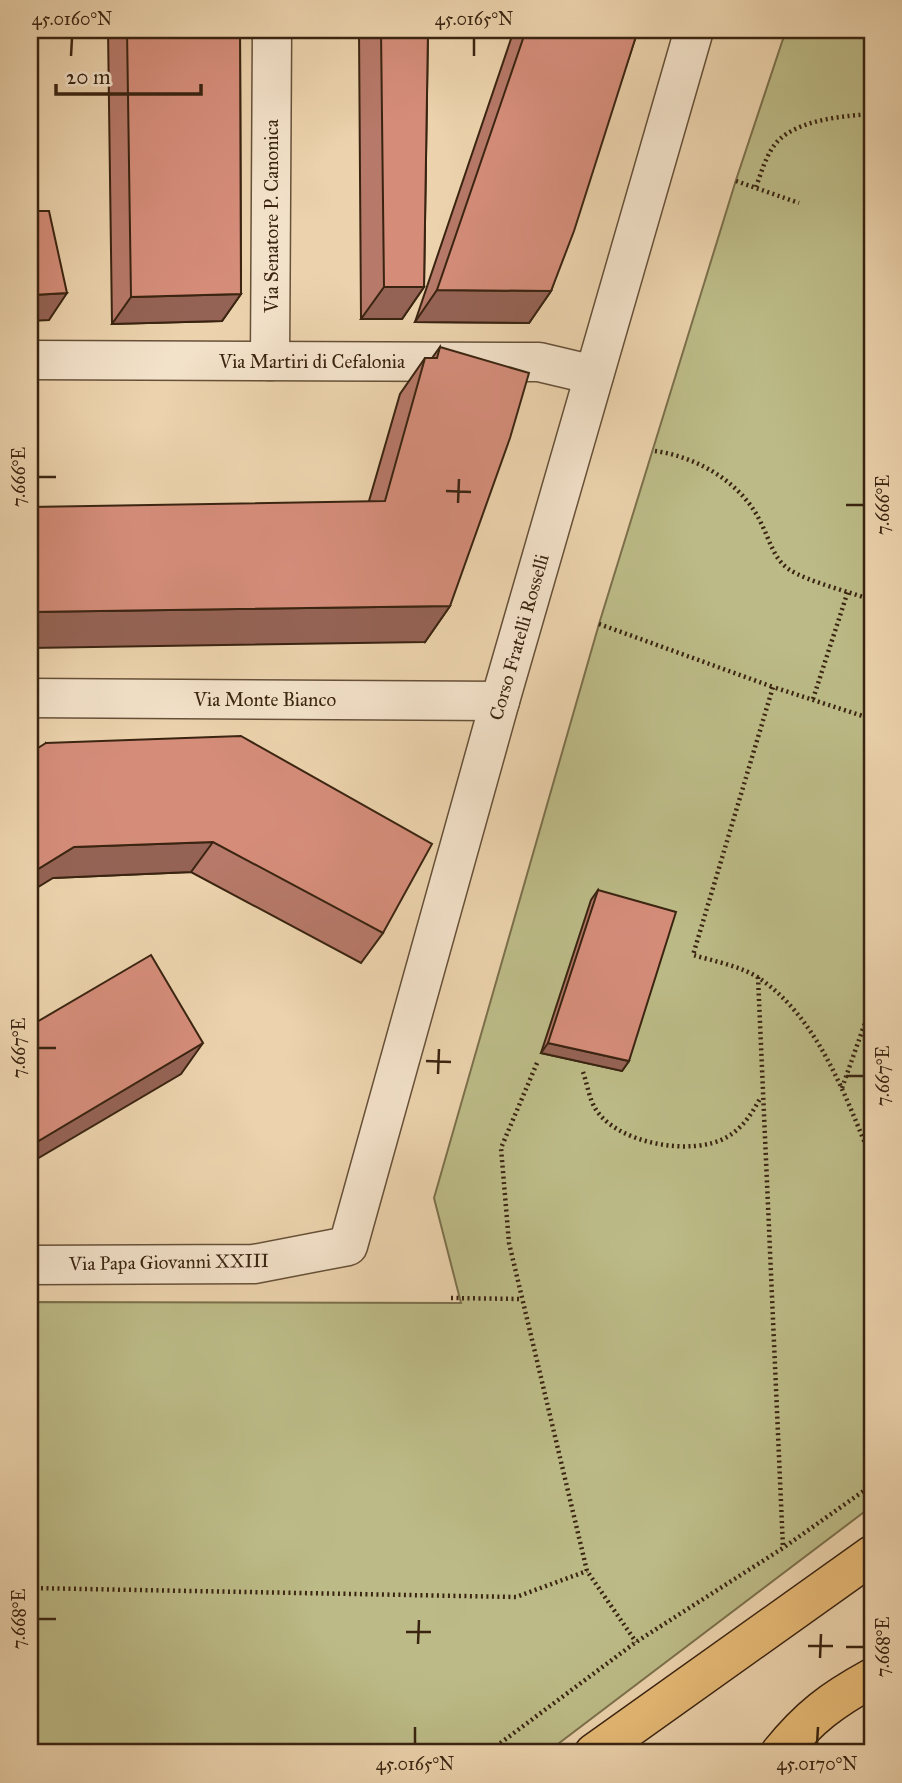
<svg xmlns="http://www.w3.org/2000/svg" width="902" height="1783" viewBox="0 0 902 1783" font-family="'IM FELL Great Primer',serif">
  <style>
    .green { fill: #bcbb87; stroke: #7b704c; stroke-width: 2 }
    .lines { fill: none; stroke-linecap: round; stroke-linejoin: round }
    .minor-casing { stroke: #665038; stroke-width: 41 }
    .major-casing { stroke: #3a2411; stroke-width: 41 }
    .path { stroke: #3a2411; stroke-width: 4.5; stroke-dasharray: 2 3.5; stroke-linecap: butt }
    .minor { stroke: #f3e2ca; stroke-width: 38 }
    .major { stroke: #e6ba76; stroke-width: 38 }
    .wall { fill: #b77969; stroke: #3a2411; stroke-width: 2 }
    .shaded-wall { fill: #956355; stroke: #3a2411; stroke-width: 2 }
    .building { fill: #d58d7a; stroke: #3a2411; stroke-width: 2 }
    .ticks { fill: none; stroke: #3a2411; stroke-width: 2.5 }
    .labels { text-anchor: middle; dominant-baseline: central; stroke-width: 5; stroke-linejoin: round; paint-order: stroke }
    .street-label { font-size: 19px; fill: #3a2411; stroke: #f3e2ca }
    .neatline { fill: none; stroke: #3a2411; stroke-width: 2.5 }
    .ticks-label { font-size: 18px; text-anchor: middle; fill: #3a2411 }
  </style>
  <rect width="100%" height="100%" fill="#ecd3ad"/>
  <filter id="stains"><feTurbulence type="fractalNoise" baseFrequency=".00286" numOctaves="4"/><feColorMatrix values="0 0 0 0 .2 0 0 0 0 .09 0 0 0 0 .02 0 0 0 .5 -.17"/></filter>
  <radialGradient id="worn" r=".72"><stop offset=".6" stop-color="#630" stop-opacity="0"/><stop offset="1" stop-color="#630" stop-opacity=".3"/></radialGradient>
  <polygon class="green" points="786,30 872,31 872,1506 546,1753 30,1753 30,1302 461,1303 434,1198 599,624 736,180"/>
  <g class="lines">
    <defs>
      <g id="minor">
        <polyline points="30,360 539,362 594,375"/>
        <polyline points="270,361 272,30"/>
        <polyline points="30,698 500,701"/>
        <polyline points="30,1265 254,1264 348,1246 500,701 694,30"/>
      </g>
      <g id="major">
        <polyline points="594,1753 872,1555"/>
        <path d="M780 1753C809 1717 832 1700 872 1678"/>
      </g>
    </defs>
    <use href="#minor" class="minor-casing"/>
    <use href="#major" class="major-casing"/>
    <g class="path">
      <polyline points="736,181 799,203"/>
      <path d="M756 187C762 171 767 150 781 138 804 119 844 116 872 114"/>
      <path d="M655 451C698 457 743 483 762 525 770 541 774 560 790 570 809 582 850 592 872 600"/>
      <polyline points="599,624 773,687"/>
      <polyline points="813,699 848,591"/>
      <path d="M872 719 773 687 693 955C713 961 741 966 759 978 819 1019 845 1096 872 1160"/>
      <polyline points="758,977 783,1548"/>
      <polyline points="537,1063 501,1148 509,1243 587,1571 636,1642"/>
      <path d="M583 1072C587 1083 589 1098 595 1108 616 1144 693 1157 727 1137 744 1127 752 1113 761 1097"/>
      <polyline points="842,1088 872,1003"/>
      <polyline points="451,1298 522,1299"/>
      <polyline points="30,1588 516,1597 587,1571"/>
      <polyline points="487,1753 636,1642 783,1548 872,1485"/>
    </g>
    <use href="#minor" class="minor"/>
    <use href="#major" class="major"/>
  </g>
  <g class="wall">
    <polygon points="108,30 240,30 241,294 222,321 112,324"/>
    <polygon points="359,30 428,30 424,287 402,319 361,319"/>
    <polygon points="514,30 638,30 551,291 529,323 415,322"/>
    <polygon points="440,347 450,606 425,642 369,501 400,394 425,358 432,358"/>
    <polygon points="46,743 383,933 361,963 191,872 53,878"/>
    <polygon points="598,890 629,1061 622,1071 541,1053 591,900"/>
  </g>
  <g class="shaded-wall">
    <polygon points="384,287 424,287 402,319 361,319"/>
    <polygon points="437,290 551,291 529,323 415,322"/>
    <polygon points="67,293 49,320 30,321 30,299 33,295"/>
    <polygon points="241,294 222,321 112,324 131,297"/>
    <polygon points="450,606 425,642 30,648 30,612"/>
    <polygon points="213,842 191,872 53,878 30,892 30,874 74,847"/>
    <polygon points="203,1043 181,1074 30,1163 30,1146"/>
    <polygon points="548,1043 629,1061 622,1071 541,1053"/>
  </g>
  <g class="building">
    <polygon points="127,30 240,30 241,294 131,297"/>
    <polygon points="381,30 428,30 424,287 384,287"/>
    <polygon points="526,30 638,30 574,231 551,291 437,290"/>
    <polygon points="30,211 49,211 67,293 33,295 34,301 30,301"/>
    <polygon points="440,347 529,373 510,438 450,606 30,612 30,507 385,501 425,358 437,358"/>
    <polygon points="241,736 432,844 383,933 213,842 74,847 30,874 30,753 46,743"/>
    <polygon points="598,890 676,912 629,1061 548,1043"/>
    <polygon points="151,955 203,1043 30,1146 30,1026"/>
  </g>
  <path class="ticks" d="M71 56 72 38M474 56V38M38 477H56M446 491 471 492M458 503 459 479M846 505H864M38 1048H56M426 1061 451 1062M438 1074 439 1049M846 1076H864M38 1619H56M406 1632H431M418 1644 419 1620M808 1646H833M846 1647H864M820 1658 821 1634M415 1744V1727M817 1744 818 1727"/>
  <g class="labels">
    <g class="street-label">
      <text transform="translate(271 216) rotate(-90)">Via Senatore P. Canonica</text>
      <text x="312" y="361">Via Martiri di Cefalonia</text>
      <text transform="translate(519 637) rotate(-74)">Corso Fratelli Rosselli</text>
      <text x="265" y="699">Via Monte Bianco</text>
      <text transform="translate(169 1262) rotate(-1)">Via Papa Giovanni XXIII</text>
    </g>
  </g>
  <rect width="902" height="1783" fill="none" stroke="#ecd3ad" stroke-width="77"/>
  <path d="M56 84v10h145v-10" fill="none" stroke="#3a2411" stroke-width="3.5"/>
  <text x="66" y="84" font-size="21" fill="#3a2411" stroke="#f3e2ca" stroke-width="5" paint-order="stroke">20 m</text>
  <rect x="38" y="38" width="826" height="1706" class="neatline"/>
  <g class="ticks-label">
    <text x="72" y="25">45.0160°N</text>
    <text x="474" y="25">45.0165°N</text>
    <text transform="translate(19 477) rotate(-90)" y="6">7.666°E</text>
    <text transform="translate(883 505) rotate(-90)" y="6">7.666°E</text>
    <text transform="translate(19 1048) rotate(-90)" y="6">7.667°E</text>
    <text transform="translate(883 1076) rotate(-90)" y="6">7.667°E</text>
    <text transform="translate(19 1619) rotate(-90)" y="6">7.668°E</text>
    <text transform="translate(883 1647) rotate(-90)" y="6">7.668°E</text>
    <text x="415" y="1770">45.0165°N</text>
    <text x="817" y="1770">45.0170°N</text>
  </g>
  <rect width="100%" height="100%" filter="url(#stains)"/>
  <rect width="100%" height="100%" fill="url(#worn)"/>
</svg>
